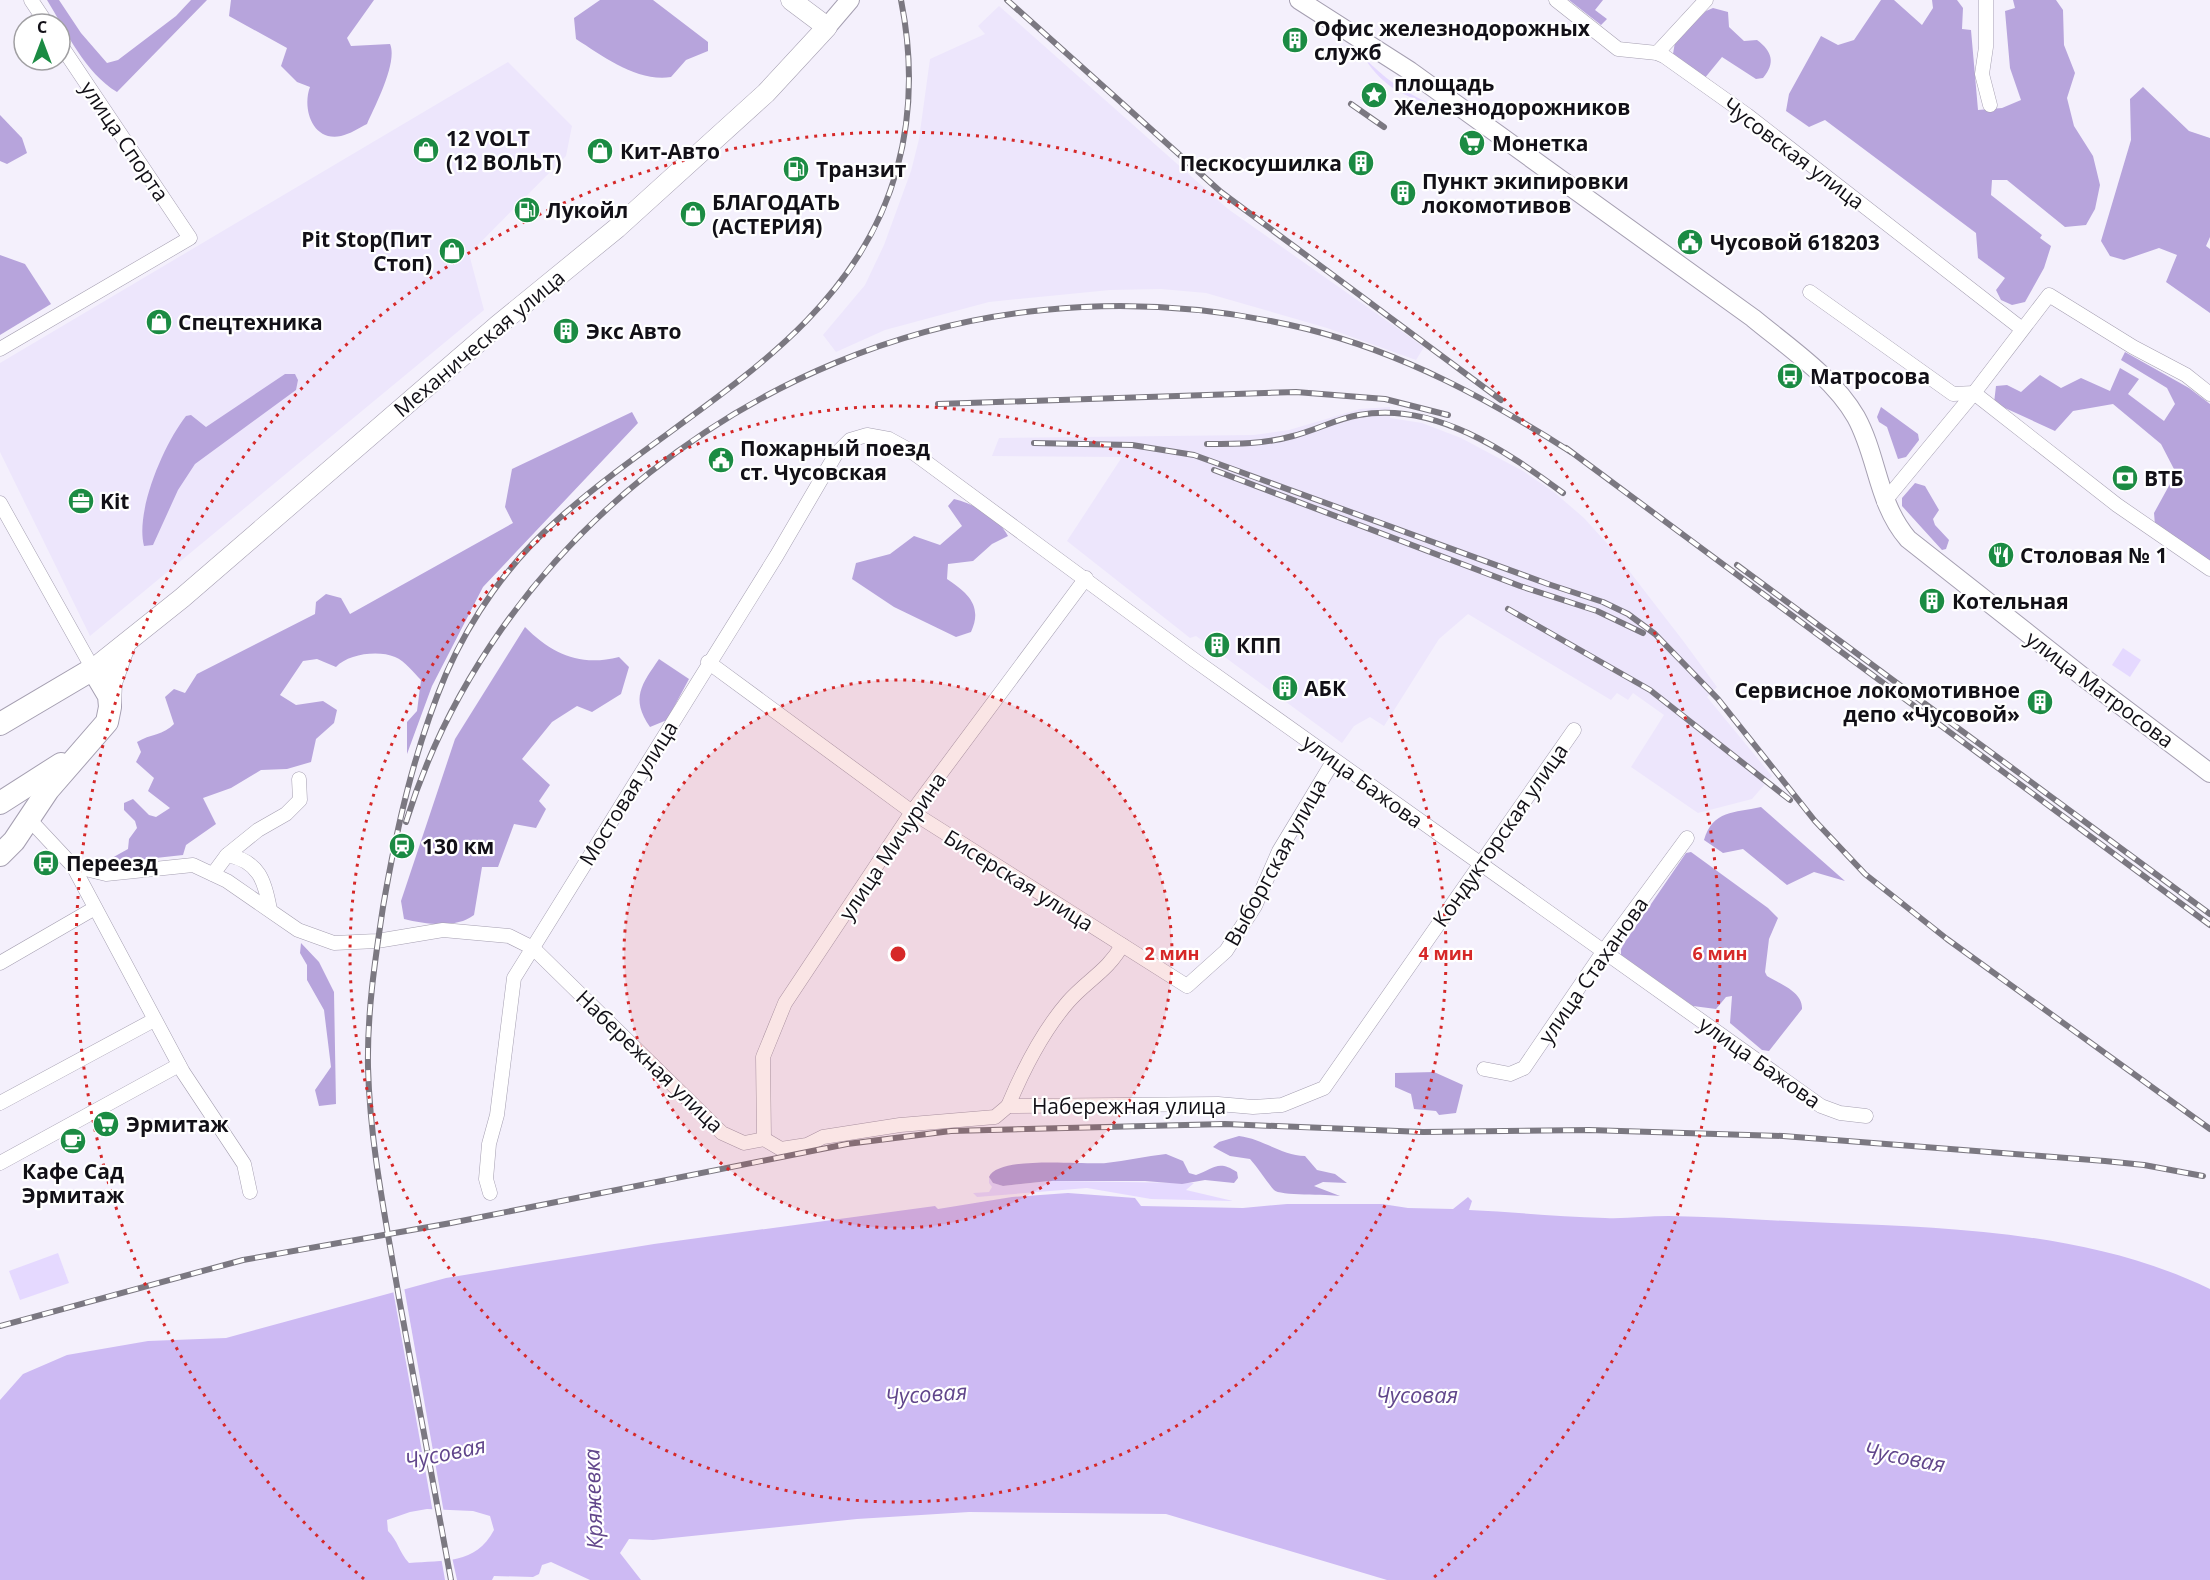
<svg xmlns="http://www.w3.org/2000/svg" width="2210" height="1580" viewBox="0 0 2210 1580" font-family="'Open Sans',sans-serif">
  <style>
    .built { fill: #ede6fc }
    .green { fill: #e5d9ff }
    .forest { fill: #b7a4dc }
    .water { fill: #cdbaf3; fill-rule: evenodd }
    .pier { fill: #f4f0fc }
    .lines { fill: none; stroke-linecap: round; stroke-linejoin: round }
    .minor-casing { stroke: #a59fb1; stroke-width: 15 }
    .tertiary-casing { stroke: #a59fb1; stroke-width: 20 }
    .secondary-casing { stroke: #a59fb1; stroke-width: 21 }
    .primary-casing { stroke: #a59fb1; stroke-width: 24 }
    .minor { stroke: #fff; stroke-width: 14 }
    .tertiary { stroke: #fff; stroke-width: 18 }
    .secondary { stroke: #fff; stroke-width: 20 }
    .primary { stroke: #fff; stroke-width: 22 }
    .rail-casing { stroke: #7b7881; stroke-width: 6 }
    .rail { stroke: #fff; stroke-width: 4; stroke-dasharray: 11; stroke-linecap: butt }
    .ring { fill: none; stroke: #d62828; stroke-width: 3; stroke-dasharray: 3 6 }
    .labels { text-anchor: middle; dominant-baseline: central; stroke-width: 4.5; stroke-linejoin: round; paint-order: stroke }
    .poi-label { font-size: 21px; font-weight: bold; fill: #121017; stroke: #fff; text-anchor: start }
    .street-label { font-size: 21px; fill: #121017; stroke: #fff }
    .water-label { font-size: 22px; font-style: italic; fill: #61468b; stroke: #fff }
    .centre { fill: #d62828; stroke: #fff; stroke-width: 3 }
    .ring-label { font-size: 18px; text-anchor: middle; font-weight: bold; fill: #d62828; stroke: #fff; stroke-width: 4.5; stroke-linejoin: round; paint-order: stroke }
  </style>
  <rect width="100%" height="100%" fill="#f4f0fc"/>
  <g class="built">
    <polygon points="999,6 1228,209 1424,347 1416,360 1327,328 1206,293 1161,289 1110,290 989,302 885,330 836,352 823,335 865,285 884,245 911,171 919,139 930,59 985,34 978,26"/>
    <polygon points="508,62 572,126 566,156 469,254 484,310 90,636 0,452 0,363"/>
    <polygon points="1390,407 1390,418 1422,423 1461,438 1523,471 1555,493 1584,518 1613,550 1684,642 1717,687 1707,697 1772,776 1752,799 1698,813 1631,767 1664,715 1633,693 1628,700 1617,693 1611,700 1468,614 1439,639 1384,726 1370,717 1354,726 1342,743 1196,636 1190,638 1067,541 1122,457 992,456 999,438 1254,435 1289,430 1360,409"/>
  </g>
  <g class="green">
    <path d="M1363 56C1383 78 1404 92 1431 104 1399 95 1381 84 1363 56Z"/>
    <polygon points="2123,648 2141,660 2130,677 2112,665"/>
    <polygon points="989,1177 993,1183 1003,1186 1049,1181 1194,1183 1186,1190 1233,1201 1151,1199 1087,1188 977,1197 973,1193 989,1192 992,1187 989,1183"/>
    <polygon points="58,1253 69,1283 20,1300 9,1271"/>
  </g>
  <g class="forest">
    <path d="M47 0H59L81 33 107 63 118 60 176 16 191 0H207L117 92C85 73 66 31 47 0Z"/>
    <path d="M231 0H374L347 38 351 46 390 44C398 62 375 106 367 124 359 128 350 134 341 136 312 142 302 108 310 87L297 82 281 66 287 48 229 16Z"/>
    <path d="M600 0H653L708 42V51L686 60 671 77C637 82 604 57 576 39L574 18Z"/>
    <polygon points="1569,0 1603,0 1595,10 1607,19 1601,25"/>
    <polygon points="1881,0 1894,0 1922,25 1933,8 1932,0 1957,0 1963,8 1962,29 1971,30 1978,110 2002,108 2021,100 2010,68 2005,11 2015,8 2013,0 2056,0 2063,10 2064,45 2075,73 2067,98 2074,126 2093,156 2100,185 2095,209 2086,225 2065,227 2007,180 1992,180 1991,195 2042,235 2040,238 2051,246 2044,268 2025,302 2012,305 2001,300 1996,290 2005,278 1978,258 1976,233 1825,120 1809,127 1786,111 1789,94 1821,36 1838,45 1854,40"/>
    <path d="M1713 8 1728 12 1729 27 1744 41 1757 40C1772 51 1776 63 1763 78L1756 79 1722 57 1704 79 1673 54 1675 42 1706 11Z"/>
    <polygon points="2143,87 2189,131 2210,138 2210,237 2206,246 2210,249 2210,313 2166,282 2177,255 2159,248 2124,260 2110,256 2101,241 2131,140 2130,99"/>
    <polygon points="0,115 22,138 27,153 7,164 0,161"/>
    <polygon points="0,255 25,264 51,304 0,335"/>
    <polygon points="2125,352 2189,388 2210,404 2210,561 2155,525 2154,513 2176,473 2161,444 2113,404 2073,411 2055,431 1994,403 1996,386 2007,385 2021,392 2040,375 2061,388 2081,378 2110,391 2120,368 2139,379 2128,394 2164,421 2175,404 2167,388 2121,360"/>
    <path d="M285 374H295L298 380 296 390 195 464 178 490 153 545 144 546C135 511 164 444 186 416L191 415 206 427Z"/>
    <polygon points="1881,407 1918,434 1919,440 1906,457 1898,459 1887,427 1879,422 1877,417"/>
    <path d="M632 412 638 423 483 587 432 686 407 754V722L417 711 421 680C414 673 405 661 395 657 378 650 348 654 336 667L317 659 303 661 280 695 296 705 323 701 337 710 334 723 316 739 311 762 287 769 261 770 231 788 203 798 216 824 186 845 183 855 101 864 128 849 129 839 137 828 135 821 124 810V803L133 799 149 815 156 817 170 808 148 791 154 778 136 762 141 752 137 742C150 734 164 735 174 724L165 697 174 689 185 693 197 674 315 614 316 602 326 594 341 598 350 614 513 523 505 507 512 469Z"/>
    <polygon points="1915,483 1925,486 1939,510 1933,519 1935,525 1949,540 1946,549 1942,550 1902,506 1902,498"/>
    <path d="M954 499C973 503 999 518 1008 536L992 544 973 561 948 564 947 579C968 593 983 606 971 632L956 637 894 607 852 579 856 563 890 554 914 536 940 545 962 526 948 506Z"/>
    <path d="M525 627C552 654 580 667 619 657L629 667 621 694 592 712 577 706 552 722 522 759 550 785 539 801 546 809 536 828 514 824 498 867H482L474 915C456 929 425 924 404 919L401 901 455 739Z"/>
    <path d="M659 659 689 679 667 720 650 727C630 698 642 684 659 659Z"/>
    <path d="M1761 807 1845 881 1814 872 1787 885 1743 849 1723 853 1704 840C1713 810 1734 813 1761 807Z"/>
    <path d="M1691 852 1768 908 1778 918 1769 939 1765 972 1767 976C1780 984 1803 992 1802 1009L1769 1051 1762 1050 1730 1023 1732 996 1726 997 1716 1009 1693 1006 1621 955V949L1625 942 1686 853Z"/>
    <polygon points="301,943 319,962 334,992 336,1104 319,1106 315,1090 331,1067 324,1010 307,980 307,965 300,953"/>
    <polygon points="1434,1072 1463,1085 1456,1113 1439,1115 1436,1111 1414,1109 1411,1094 1395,1087 1395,1073"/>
    <path d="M1239 1136C1263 1139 1281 1155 1305 1156L1317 1170 1335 1174 1347 1183 1323 1182 1314 1186 1340 1196C1328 1194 1279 1196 1274 1190 1265 1180 1259 1169 1250 1159L1230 1156 1213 1147 1219 1142Z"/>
    <path d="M1166 1154 1183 1161 1189 1173 1196 1175C1213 1169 1218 1159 1237 1172L1238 1178 1234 1183 1205 1180 1182 1184 1145 1181H1049L1003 1186 993 1183 989 1177C999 1155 1082 1165 1106 1163 1126 1161 1146 1156 1166 1154Z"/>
  </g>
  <path class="water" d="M1068 1193 1135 1198 1141 1206 1243 1208 1287 1204H1382L1408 1208 1453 1209 1468 1197 1472 1201 1469 1210C1514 1212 1560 1217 1605 1218 1626 1219 1647 1216 1669 1216 1723 1217 1778 1221 1832 1223 1959 1228 2094 1233 2210 1289V1580H1387L1166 1514 969 1512 857 1519 653 1540 629 1539 620 1553 641 1580H590L551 1562 542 1565 539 1574 533 1577 494 1576 492 1580H0V1400L23 1374 67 1355 148 1341 226 1338 446 1278 654 1244 935 1206 938 1209 1012 1197ZM427 1509 473 1511 490 1516 494 1530C476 1565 443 1560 409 1563 399 1552 398 1541 388 1531L387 1520 410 1512Z"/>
  <g class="pier">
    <polygon points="404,1287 444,1513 433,1513 393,1290"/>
    <polygon points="441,1557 452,1557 457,1580 445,1580"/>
  </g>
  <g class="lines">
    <defs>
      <g id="minor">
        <polyline points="31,0 47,24"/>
        <polyline points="1556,0 1618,49 1657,53 1664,56 1747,115 2022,329"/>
        <polyline points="1986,0 1986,47 1982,74 1990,105"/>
        <polyline points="1657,53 1706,0"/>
        <polyline points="1810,292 1953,394 1974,393 2117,505 2210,569"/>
        <polyline points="0,349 190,238 60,44"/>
        <polyline points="1884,502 1974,393 2049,295 2133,347 2186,375 2210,394"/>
        <polyline points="0,503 93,669"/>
        <polyline points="708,662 912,812 1187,986 1226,951 1255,906 1279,851 1334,760"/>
        <polyline points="29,819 73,866 183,1072 244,1164 250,1192"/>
        <polyline points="227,855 258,830 286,814 300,800 299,779"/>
        <polyline points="73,866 106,874 193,865 227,881 298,930 334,943 377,941 443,930 509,936 533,948 722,1133 744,1143 764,1139 781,1149 807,1145 823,1137 900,1125 995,1117 1008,1106 1218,1104 1253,1107 1282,1105 1324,1088 1574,730"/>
        <path d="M213 874 227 855C259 861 265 881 270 910"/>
        <polyline points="0,963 95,908"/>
        <polyline points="1484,1069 1510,1074 1524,1068 1603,952 1687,838"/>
        <polyline points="0,1103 154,1020"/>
        <path d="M1008 1106C1023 1070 1042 1032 1068 1002 1086 981 1109 970 1122 945"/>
        <polyline points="764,1139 763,1057 785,1003 912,812 1086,578"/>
        <polyline points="0,1163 179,1065"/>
        <polyline points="490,1193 486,1179 489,1144 497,1115 514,978 777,555 836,454 850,440 867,435 889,439 911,451 1193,659 1821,1106 1840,1113 1866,1116"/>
      </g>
      <g id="tertiary">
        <path d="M1299 0 1410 71 1753 318C1788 347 1833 377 1856 417 1878 457 1877 503 1908 539L2087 680 2210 773"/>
        <polyline points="827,27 850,0"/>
      </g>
      <g id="secondary">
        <polyline points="93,669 182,598 497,326 617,228 766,93 827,27 791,0"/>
        <polyline points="111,705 112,683 125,646"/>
      </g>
      <g id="primary">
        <polyline points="0,724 93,669 109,696 110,707 107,722 48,790 14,841 0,855"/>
        <polyline points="0,803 61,764"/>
      </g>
    </defs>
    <use href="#minor" class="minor-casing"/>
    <use href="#tertiary" class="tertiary-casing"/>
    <use href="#secondary" class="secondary-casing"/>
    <use href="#primary" class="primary-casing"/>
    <use href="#minor" class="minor"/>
    <use href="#tertiary" class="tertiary"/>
    <use href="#secondary" class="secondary"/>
    <use href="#primary" class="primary"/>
    <defs>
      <g id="rail">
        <polyline points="1007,0 1221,192 1501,400"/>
        <polyline points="1351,104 1384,127"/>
        <polyline points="938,404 1296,392 1385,399 1448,415"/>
        <polyline points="1034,443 1132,445 1194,455 1548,584 1603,602 1628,614 1655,634 1718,699 1815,821 1865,874 1947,939 2210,1129"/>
        <path d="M1207 444C1236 444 1265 444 1293 436 1316 430 1336 419 1359 415 1434 401 1506 451 1563 493"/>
        <polyline points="1566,448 2210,925"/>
        <polyline points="1214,470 1520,586 1597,611 1643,633"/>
        <polyline points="1737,565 2210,914"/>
        <polyline points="1508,609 1650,690 1790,800"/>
        <path d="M406 822C492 545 757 338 1044 310 1132 301 1221 308 1307 329 1403 353 1488 399 1571 452"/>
        <polyline points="0,1326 243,1260 451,1223 847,1144 951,1131 1225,1124 1423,1132 1589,1130 1783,1136 2105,1161 2144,1165 2203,1176"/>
        <path d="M451 1580C434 1486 416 1392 399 1298 386 1221 370 1145 368 1067 367 1013 375 960 383 907 397 826 414 750 446 674 471 617 509 563 555 522 677 411 850 341 897 169 912 114 912 55 901 0"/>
      </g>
    </defs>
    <use href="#rail" class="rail-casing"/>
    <use href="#rail" class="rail"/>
  </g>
  <circle cx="898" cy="954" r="274" fill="#d62828" fill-opacity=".12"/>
  <g class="ring">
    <circle cx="898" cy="954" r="274"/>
    <circle cx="898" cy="954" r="548"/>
    <path d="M364 1579A822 822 0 1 1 1432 1579"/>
  </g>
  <defs>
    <symbol id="building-disc" viewBox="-11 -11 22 22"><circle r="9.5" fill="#1b8b43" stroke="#fff"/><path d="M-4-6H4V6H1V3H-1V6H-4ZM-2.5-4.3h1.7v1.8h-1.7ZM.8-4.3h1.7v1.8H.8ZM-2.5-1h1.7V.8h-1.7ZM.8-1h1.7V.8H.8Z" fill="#fff"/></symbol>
    <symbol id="sight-disc" viewBox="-11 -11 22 22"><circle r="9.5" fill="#1b8b43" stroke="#fff"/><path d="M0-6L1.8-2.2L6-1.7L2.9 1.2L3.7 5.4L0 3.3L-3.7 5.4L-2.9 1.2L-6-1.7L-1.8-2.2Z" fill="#fff"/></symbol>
    <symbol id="supermarket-disc" viewBox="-11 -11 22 22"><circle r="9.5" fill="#1b8b43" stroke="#fff"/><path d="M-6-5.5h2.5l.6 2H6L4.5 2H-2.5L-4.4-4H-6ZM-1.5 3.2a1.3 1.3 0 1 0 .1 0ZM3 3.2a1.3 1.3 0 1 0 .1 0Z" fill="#fff"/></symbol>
    <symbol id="shop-disc" viewBox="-11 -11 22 22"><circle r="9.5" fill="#1b8b43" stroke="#fff"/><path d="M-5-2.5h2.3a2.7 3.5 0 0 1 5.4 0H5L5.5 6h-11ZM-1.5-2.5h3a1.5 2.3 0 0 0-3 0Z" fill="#fff"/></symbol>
    <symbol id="fuel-disc" viewBox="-11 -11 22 22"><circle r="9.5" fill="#1b8b43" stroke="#fff"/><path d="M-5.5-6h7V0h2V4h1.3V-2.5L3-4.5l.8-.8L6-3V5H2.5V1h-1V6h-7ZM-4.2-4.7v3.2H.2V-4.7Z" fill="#fff"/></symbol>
    <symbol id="civic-disc" viewBox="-11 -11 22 22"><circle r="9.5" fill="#1b8b43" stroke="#fff"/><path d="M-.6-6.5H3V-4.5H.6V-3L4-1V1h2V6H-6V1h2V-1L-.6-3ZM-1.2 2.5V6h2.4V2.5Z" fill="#fff"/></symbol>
    <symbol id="bus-disc" viewBox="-11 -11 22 22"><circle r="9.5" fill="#1b8b43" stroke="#fff"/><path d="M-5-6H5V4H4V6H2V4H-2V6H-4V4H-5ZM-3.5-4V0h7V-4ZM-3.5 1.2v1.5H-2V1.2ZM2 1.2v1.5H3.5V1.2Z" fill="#fff"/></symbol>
    <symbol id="bank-disc" viewBox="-11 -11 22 22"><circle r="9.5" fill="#1b8b43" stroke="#fff"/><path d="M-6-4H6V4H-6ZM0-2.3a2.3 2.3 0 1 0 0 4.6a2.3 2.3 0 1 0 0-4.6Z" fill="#fff"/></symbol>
    <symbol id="office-disc" viewBox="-11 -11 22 22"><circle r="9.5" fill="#1b8b43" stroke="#fff"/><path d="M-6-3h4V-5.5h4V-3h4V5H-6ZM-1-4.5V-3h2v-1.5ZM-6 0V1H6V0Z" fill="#fff"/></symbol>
    <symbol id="restaurant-disc" viewBox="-11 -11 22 22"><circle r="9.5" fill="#1b8b43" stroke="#fff"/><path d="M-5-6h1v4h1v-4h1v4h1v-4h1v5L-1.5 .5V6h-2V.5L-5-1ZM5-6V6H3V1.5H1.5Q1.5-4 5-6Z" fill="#fff"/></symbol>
    <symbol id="station-disc" viewBox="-11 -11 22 22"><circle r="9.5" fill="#1b8b43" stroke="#fff"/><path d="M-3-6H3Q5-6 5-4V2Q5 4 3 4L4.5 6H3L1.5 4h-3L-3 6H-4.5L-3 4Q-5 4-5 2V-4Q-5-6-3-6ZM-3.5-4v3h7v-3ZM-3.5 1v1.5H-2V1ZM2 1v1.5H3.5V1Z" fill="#fff"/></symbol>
    <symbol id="cafe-disc" viewBox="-11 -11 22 22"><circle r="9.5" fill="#1b8b43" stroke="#fff"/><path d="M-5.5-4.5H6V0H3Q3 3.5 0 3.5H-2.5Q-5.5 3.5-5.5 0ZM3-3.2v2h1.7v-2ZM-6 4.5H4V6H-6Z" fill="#fff"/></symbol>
  </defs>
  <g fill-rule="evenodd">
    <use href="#building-disc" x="1280" y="25" width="30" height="30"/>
    <use href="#sight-disc" x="1359" y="80" width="30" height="30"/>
    <use href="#supermarket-disc" x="1457" y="128" width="30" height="30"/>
    <use href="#shop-disc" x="411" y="135" width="30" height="30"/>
    <use href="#shop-disc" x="585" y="136" width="30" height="30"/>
    <use href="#building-disc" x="1346" y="148" width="30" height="30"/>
    <use href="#fuel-disc" x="781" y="154" width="30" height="30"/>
    <use href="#building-disc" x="1388" y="178" width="30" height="30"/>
    <use href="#fuel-disc" x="512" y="195" width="30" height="30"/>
    <use href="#shop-disc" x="678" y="199" width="30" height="30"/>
    <use href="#civic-disc" x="1675" y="227" width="30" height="30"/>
    <use href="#shop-disc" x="437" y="236" width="30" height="30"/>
    <use href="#shop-disc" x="144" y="307" width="30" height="30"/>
    <use href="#building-disc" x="551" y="316" width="30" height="30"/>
    <use href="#bus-disc" x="1775" y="361" width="30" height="30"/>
    <use href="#civic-disc" x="706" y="445" width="30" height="30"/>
    <use href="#bank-disc" x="2110" y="463" width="30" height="30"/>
    <use href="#office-disc" x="66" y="486" width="30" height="30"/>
    <use href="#restaurant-disc" x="1986" y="540" width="30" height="30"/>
    <use href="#building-disc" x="1917" y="586" width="30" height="30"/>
    <use href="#building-disc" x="1202" y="630" width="30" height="30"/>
    <use href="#building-disc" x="1270" y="673" width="30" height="30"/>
    <use href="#building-disc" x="2025" y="687" width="30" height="30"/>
    <use href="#station-disc" x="387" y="831" width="30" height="30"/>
    <use href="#bus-disc" x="31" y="848" width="30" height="30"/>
    <use href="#supermarket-disc" x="91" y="1109" width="30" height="30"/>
    <use href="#cafe-disc" x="58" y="1126" width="30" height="30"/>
  </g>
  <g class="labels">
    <g class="poi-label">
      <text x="1314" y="28">Офис железнодорожных<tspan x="1314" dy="24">служб</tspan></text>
      <text x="1394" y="83">площадь<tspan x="1394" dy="24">Железнодорожников</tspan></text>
      <text x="446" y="138">12 VOLT<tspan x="446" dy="24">(12 ВОЛЬТ)</tspan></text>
      <text x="1492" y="143">Монетка</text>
      <text x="620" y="151">Кит-Авто</text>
      <text x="1342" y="163" text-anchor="end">Пескосушилка</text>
      <text x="816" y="169">Транзит</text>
      <text x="1422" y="181">Пункт экипировки<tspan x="1422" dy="24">локомотивов</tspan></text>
      <text x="712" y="202">БЛАГОДАТЬ<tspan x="712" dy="24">(АСТЕРИЯ)</tspan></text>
      <text x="546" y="210">Лукойл</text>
      <text x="432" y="239" text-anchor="end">Pit Stop(Пит<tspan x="432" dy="24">Стоп)</tspan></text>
      <text x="1710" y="242">Чусовой 618203</text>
      <text x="178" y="322">Спецтехника</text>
      <text x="586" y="331">Экс Авто</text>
      <text x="1810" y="376">Матросова</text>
      <text x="740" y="448">Пожарный поезд<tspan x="740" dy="24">ст. Чусовская</tspan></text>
      <text x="2144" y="478">ВТБ</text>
      <text x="100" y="501">Kit</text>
      <text x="2020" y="555">Столовая № 1</text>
      <text x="1952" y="601">Котельная</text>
      <text x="1236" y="645">КПП</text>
      <text x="1304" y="688">АБК</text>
      <text x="2020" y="690" text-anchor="end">Сервисное локомотивное<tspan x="2020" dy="24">депо «Чусовой»</tspan></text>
      <text x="422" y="846">130 км</text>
      <text x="66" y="863">Переезд</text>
      <text x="126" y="1124">Эрмитаж</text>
      <text x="73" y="1171" text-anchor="middle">Кафе Сад<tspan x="73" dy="24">Эрмитаж</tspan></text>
    </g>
    <g class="street-label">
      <text transform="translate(125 141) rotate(56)">улица Спорта</text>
      <text transform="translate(1794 153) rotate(37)">Чусовская улица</text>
      <text transform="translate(479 343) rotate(-40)">Механическая улица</text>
      <text transform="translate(2100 689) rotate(37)">улица Матросова</text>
      <text transform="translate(1363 781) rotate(36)">улица Бажова</text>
      <text transform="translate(628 793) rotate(-58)">Мостовая улица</text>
      <text transform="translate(1500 835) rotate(-55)">Кондукторская улица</text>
      <text transform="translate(892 846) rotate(-56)">улица Мичурина</text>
      <text transform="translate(1275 862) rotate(-61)">Выборгская улица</text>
      <text transform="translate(1019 880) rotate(32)">Бисерская улица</text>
      <text transform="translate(1593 970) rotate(-55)">улица Стаханова</text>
      <text transform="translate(650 1061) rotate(44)">Набережная улица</text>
      <text transform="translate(1760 1062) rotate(35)">улица Бажова</text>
      <text x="1129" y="1106">Набережная улица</text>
    </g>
    <g class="water-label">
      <text transform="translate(926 1393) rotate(-4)">Чусовая</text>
      <text x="1417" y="1394">Чусовая</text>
      <text transform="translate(445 1452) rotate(-12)">Чусовая</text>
      <text transform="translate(1905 1456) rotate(11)">Чусовая</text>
      <text transform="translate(592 1499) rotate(-92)">Кряжевка</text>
    </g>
  </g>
  <circle cx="898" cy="954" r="9" class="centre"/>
  <g class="ring-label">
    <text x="1172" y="960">2 мин</text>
    <text x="1446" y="960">4 мин</text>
    <text x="1720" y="960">6 мин</text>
  </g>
  <g transform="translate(42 42)"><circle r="28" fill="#ffffff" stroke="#a09fa2" stroke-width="1.5"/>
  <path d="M0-4.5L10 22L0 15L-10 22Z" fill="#1b8b43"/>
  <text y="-9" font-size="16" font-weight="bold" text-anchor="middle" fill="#121017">С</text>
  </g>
</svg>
